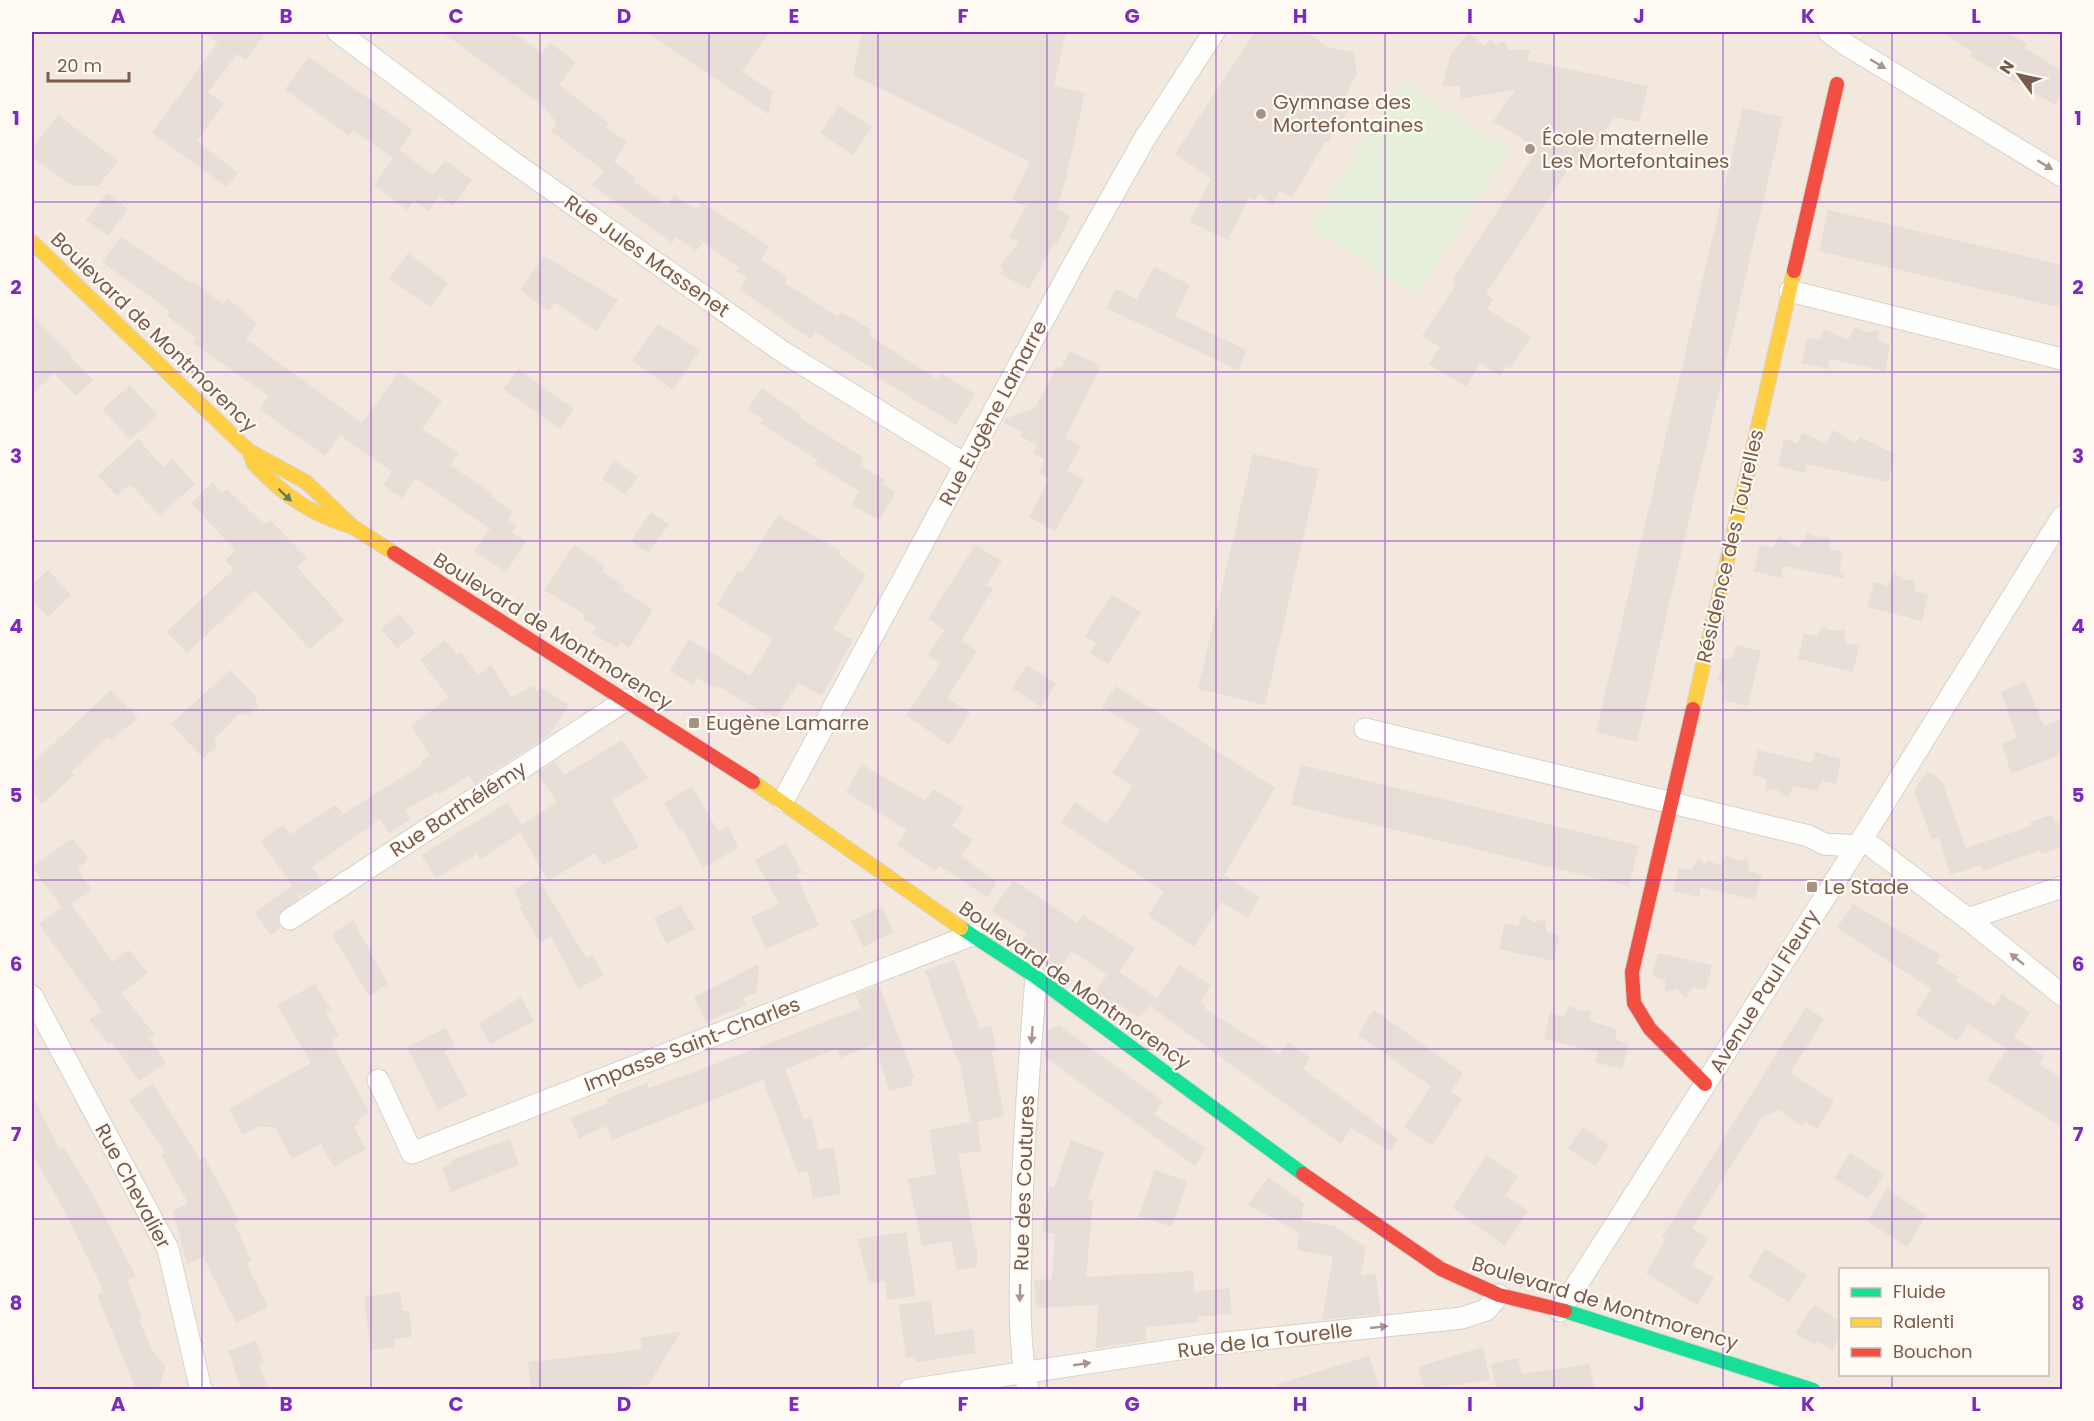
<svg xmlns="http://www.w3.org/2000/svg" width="2094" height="1421" viewBox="0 0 2094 1421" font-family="Poppins,sans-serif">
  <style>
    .residential { fill: #f2e8de; fill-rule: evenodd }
    .green { fill: #e7f0db }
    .building { fill: #e6ded7 }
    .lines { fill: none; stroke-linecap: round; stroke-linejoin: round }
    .street-casing { stroke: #d7d1cb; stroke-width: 23 }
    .fast-casing { stroke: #d9d2cb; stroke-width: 16 }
    .slow-casing { stroke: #d9d2cb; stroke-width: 16 }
    .jam-casing { stroke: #d9d2cb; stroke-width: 16 }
    .street { stroke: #fefefd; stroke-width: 21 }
    .fast { stroke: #16e098; stroke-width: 14 }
    .slow { stroke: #ffcf43; stroke-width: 14 }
    .jam { stroke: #f24e42; stroke-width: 14 }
    .oneway { fill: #a8958b }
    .oneway2 { fill: #617d60 }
    .grid { fill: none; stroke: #7b2cbf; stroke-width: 1.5; stroke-opacity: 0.55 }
    .poi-dot { fill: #a69286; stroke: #fffaf3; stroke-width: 2 }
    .labels { text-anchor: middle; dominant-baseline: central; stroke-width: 4.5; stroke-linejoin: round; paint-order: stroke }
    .poi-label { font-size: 20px; fill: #7a5c4d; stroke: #fffaf3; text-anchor: start }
    .street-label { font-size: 20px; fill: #7a5c4d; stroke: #fffaf3 }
    .neatline { fill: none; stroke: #7b2cbf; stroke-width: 2 }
    .grid-label { font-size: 20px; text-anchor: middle; font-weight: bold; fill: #7b2cbf }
  </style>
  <rect width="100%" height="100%" fill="#f9f5f0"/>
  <path class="residential" d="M32 32H2062V1389H32ZM1840 1270H2048V1374H1840Z"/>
  <polygon class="green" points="1403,82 1509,151 1416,295 1310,227"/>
  <g class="building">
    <polygon points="202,32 266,32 246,60 237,54 208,92 224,104 197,141 238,173 227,187 152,133 218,42"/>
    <polygon points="442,32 512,32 542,53 550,43 576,62 559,85 609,123 606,127 627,142 614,161 635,178 633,181 667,205 674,195 696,210 702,202 769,246 761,259 788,278 785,283 838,317 841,312 872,330 869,335 938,380 942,374 975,394 956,425 872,374 875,370 815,332 811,339 740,290 747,278 736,271 739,268 703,242 696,251 676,237 672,243 592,185 604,171 551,131 557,123 543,106"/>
    <polygon points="646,32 770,32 742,71 773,92 768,114"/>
    <polygon points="862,32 1066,32 1054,86 1085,93 1066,178 1058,204 1060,205 1058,209 1070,216 1057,244 1054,243 1029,289 1000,274 1004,269 1000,266 1019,242 1009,237 1026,206 1012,199 1030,162 853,75"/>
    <polygon points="1255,32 1308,32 1326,47 1353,52 1357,73 1344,99 1352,105 1329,141 1325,142 1292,198 1280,190 1273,204 1259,194 1255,200 1249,197 1228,240 1190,222 1211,178 1175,154"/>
    <polygon points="1469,32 1483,46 1491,40 1495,45 1505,41 1509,50 1530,50 1527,60 1648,86 1639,122 1614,117 1582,168 1573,162 1486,294 1493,299 1487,309 1531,337 1511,367 1505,368 1500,376 1480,363 1466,387 1429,364 1440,347 1422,336 1455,286 1453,279 1538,149 1493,121 1515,90 1460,99 1460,86 1442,86 1451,54"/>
    <polygon points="1941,32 2008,32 2027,44 2025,48 2062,71 2062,94 2055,105 1970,56 1973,52"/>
    <polygon points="309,57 413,130 393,158 354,131 349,136 285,89"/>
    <polygon points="839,106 872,127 853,155 820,133"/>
    <polygon points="1743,108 1783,117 1637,742 1596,732"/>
    <polygon points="58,115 118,161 98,186 72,186 32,157 32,149"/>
    <polygon points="399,150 433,175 445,160 472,180 453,206 439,196 428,211 414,200 407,210 374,185"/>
    <polygon points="107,193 128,209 108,236 86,220"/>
    <polygon points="1828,210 2062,265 2062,308 1819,251"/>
    <polygon points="121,237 191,283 193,281 223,304 227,298 257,323 246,339 362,423 399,372 442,401 422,429 459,453 450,465 493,494 491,496 513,512 508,520 517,526 512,532 526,542 506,572 474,551 490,529 416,478 402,498 383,485 392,472 340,435 325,456 259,409 269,396 193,343 197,338 167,316 170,311 102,262"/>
    <polygon points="408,253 448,283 431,307 389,279"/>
    <polygon points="544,256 618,300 596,331 555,302 549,311 520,290"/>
    <polygon points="1154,267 1190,285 1175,316 1247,350 1238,370 1106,308 1116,289 1137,299"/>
    <polygon points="32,315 71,354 70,356 93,380 76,396 54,373 32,394"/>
    <polygon points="658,324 700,350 673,390 632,360"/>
    <polygon points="1855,326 1865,332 1878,330 1878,341 1890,345 1885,371 1830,359 1828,369 1802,363 1807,338 1820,340 1824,329 1848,340"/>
    <polygon points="1070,351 1101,366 1065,438 1081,446 1067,471 1084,480 1055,531 1029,517 1049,479 1039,473 1045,460 1033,453 1037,445 1020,436 1022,432 1003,422 1005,419 1035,408 1057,366 1061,368"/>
    <polygon points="518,369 574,409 560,429 503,389"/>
    <polygon points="130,385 157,415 130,440 103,409"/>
    <polygon points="762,388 802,416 800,418 864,458 860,465 885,480 882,484 896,492 879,520 852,505 859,491 815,464 818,460 760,423 763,419 748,409"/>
    <polygon points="1833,430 1856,443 1860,437 1895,454 1888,482 1807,464 1805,473 1778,466 1784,439 1797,443 1802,432 1826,444"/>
    <polygon points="138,439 163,467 172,458 195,484 160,515 130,484 117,496 98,475"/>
    <polygon points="1253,454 1319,469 1265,705 1198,689"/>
    <polygon points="614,460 638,477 625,494 602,479"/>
    <polygon points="213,482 222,493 227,489 264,525 270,520 307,558 297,567 344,620 310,649 255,590 187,653 166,632 234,569 225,560 236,551 191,503"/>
    <polygon points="651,512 669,524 648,553 631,541"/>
    <polygon points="778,515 840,551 839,554 866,575 833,629 853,640 822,696 798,683 776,717 769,713 767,715 718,686 716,689 697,678 693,685 670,671 689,639 750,676 773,639 717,605 738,570 742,573"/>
    <polygon points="1808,532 1818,538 1829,537 1829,549 1843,552 1839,572 1844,576 1843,578 1783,566 1781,578 1754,571 1760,545 1773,548 1779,536 1799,548"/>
    <polygon points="574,545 605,566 602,571 625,587 623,590 653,610 629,648 621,642 617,648 592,633 597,627 583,619 583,613 544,590"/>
    <polygon points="975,545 1002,561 986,585 993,589 961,641 952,634 977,651 947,698 970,713 949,745 906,715 940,664 928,655 945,630 928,619"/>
    <polygon points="48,570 71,595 48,617 32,600 32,585"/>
    <polygon points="1894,573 1903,580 1914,579 1915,591 1928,595 1922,621 1867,607 1874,582 1888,586"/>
    <polygon points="1112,595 1141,612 1108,664 1090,653 1096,643 1085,636"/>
    <polygon points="399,614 415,633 397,648 381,629"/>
    <polygon points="1822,626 1832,631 1845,629 1845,643 1859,646 1853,672 1798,659 1804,634 1818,636"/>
    <polygon points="445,640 457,655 461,653 478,675 491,665 512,698 531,686 537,691 540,687 569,705 549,735 474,784 469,775 440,794 437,792 405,810 411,819 389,833 380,819 312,867 322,883 300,897 261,841 283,824 290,834 336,805 343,814 422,765 421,762 430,755 411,726 449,697 420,660"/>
    <polygon points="1736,645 1761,651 1748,706 1723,700 1726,685 1717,680 1721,671 1722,659 1732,659"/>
    <polygon points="1027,665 1056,684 1041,707 1012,688"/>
    <polygon points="230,670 254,694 258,707 248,715 242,713 237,716 215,739 216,747 203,758 171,724"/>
    <polygon points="2025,681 2044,726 2062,719 2062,754 2011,774 2002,743 2017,738 2001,692"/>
    <polygon points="1116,686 1275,788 1224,875 1260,898 1247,918 1222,902 1194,947 1148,915 1164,892 1061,822 1075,802 1107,824 1133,786 1112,773 1141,730 1102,707"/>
    <polygon points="111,690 138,718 111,740 108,737 71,772 74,775 42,804 32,792 32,764"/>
    <polygon points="622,740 648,778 612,800 639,847 603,865 595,853 548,881 520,832 480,860 477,854 436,878 421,855 507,803 522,825 557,802 537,773 555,762 564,775"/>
    <polygon points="1758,750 1812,763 1815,752 1841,759 1836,784 1823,781 1817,791 1794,786 1787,797 1775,789 1766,791 1766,779 1752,775"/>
    <polygon points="861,764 925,801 934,789 964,808 952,826 973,840 961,856 997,883 987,897 940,866 935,871 897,845 907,830 846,792"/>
    <polygon points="1301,765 1639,846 1629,886 1291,805"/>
    <polygon points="1927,771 1942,781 1966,848 2031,826 2030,822 2052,815 2054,822 2062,820 2062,847 2041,854 2040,850 1983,871 1981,865 1950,875 1939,837 1932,839 1914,791"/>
    <polygon points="692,786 718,831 728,826 738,848 703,868 682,829 680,831 664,803"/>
    <polygon points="72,838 88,858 78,869 91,889 71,904 113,962 129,950 148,973 121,993 155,1035 149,1039 166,1063 139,1081 112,1042 109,1044 89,1020 102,1011 39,924 62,907 32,867"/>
    <polygon points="786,843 802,872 796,875 819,925 766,949 751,917 779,904 755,860"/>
    <polygon points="1726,855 1737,861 1748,859 1749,871 1762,875 1755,900 1701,887 1699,897 1673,891 1679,868 1691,870 1698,859 1706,864 1707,860 1721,866"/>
    <polygon points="537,876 586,958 592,955 604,975 578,989 551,936 540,943 519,907 522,905 514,890"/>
    <polygon points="1013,880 1077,923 1083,915 1135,948 1119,972 1157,998 1180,965 1211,986 1200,1002 1206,1005 1204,1008 1279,1055 1288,1042 1310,1058 1303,1069 1398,1139 1390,1151 1351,1128 1341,1144 1151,1007 1157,999 1138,1017 1119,1005 1116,1010 1094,994 1107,975 1072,951 1059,971 1020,943 1027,933 992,911"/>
    <polygon points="292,886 299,898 279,913 277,920 281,927 271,935 255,913"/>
    <polygon points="1853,904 1941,955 1936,963 1958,977 1956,981 1994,1006 2002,994 2030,1013 2014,1037 2044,1056 2039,1064 2062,1078 2062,1127 1987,1080 2007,1049 1968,1024 1957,1041 1915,1014 1932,989 1837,928"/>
    <polygon points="681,905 695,929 666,944 654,918"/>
    <polygon points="882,907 893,932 863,947 851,921"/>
    <polygon points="1522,915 1534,922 1545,919 1546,932 1559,936 1553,961 1499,949 1505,923 1518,927"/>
    <polygon points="353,920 388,984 369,996 332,934"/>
    <polygon points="1658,953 1712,965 1706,990 1693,987 1686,998 1677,989 1665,992 1665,980 1652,976"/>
    <polygon points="954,960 980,1029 991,1026 997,1051 992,1052 1004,1116 977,1122 981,1151 958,1154 977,1253 977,1267 957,1270 951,1241 922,1246 908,1179 936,1174 929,1130 971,1122 960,1065 925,971"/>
    <polygon points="759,964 757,992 743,998 746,1005 706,1022 694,997"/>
    <polygon points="315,984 331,1009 326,1012 339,1036 333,1039 334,1043 332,1044 369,1112 358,1119 360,1123 354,1127 366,1149 334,1167 321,1144 292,1159 275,1127 258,1127 243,1135 229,1109 311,1063 277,1005"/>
    <polygon points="879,985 914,1077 911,1078 913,1085 889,1091 875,1044 840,1058 837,1049 785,1069 804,1119 811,1117 819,1150 834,1147 841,1194 813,1199 808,1171 798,1173 763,1080 612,1140 606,1126 579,1138 570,1118 609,1103 606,1099 647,1083 649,1088 702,1069 861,1008 855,994"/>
    <polygon points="521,997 534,1021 490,1044 479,1024"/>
    <polygon points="1569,1006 1580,1011 1591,1010 1590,1021 1616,1029 1616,1040 1629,1044 1622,1069 1595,1062 1598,1052 1544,1039 1550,1013 1564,1017"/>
    <polygon points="1806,1007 1824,1019 1790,1073 1834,1101 1817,1129 1805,1122 1802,1126 1779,1110 1762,1117 1692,1228 1708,1239 1692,1265 1714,1278 1697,1305 1646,1273 1666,1239 1662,1237"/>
    <polygon points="1374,1010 1463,1073 1451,1092 1462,1099 1432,1145 1404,1127 1431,1086 1358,1035"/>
    <polygon points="1059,1025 1163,1101 1154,1114 1206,1148 1195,1166 1045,1057 1046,1031"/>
    <polygon points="446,1028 455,1046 444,1052 468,1095 438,1110 407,1047"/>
    <polygon points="153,1084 200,1160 205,1158 239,1221 234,1223 252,1261 246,1263 268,1307 236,1323 203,1257 187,1264 173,1211 188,1203 161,1155 166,1153 129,1100"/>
    <polygon points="32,1095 60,1150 64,1148 93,1195 136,1276 127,1280 142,1318 139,1320 151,1348 165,1367 159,1389 136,1389 97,1295 104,1292 63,1208 32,1154"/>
    <polygon points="1583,1127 1609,1145 1595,1166 1568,1148"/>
    <polygon points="510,1139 519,1165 451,1192 442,1167 453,1163 451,1160"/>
    <polygon points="1071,1140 1104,1152 1088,1199 1093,1201 1086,1277 1193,1271 1195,1292 1229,1288 1232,1314 1198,1317 1199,1322 1147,1327 1145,1341 1096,1348 1098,1305 1036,1308 1034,1280 1052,1279 1055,1234 1043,1232 1049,1186 1054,1188"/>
    <polygon points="1850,1153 1884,1174 1868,1199 1834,1178"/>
    <polygon points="1486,1155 1518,1176 1505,1195 1528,1211 1505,1246 1453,1208"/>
    <polygon points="1155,1170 1187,1181 1172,1227 1139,1216"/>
    <polygon points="1268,1177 1304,1203 1301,1220 1334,1226 1366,1247 1361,1275 1376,1274 1381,1314 1322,1320 1333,1257 1297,1250 1299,1232 1248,1205"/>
    <polygon points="1887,1189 1926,1215 1907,1247 1867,1221"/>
    <polygon points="906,1232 916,1296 887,1300 885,1281 869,1283 857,1239"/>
    <polygon points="1765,1249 1807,1275 1789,1302 1748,1277"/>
    <polygon points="400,1292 403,1311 409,1311 412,1337 394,1339 395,1347 371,1350 364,1297"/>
    <polygon points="931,1300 935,1335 973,1329 976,1353 916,1362 915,1356 906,1358 899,1305"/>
    <polygon points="1814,1305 1840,1321 1840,1336 1832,1350 1817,1341 1815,1345 1795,1333"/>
    <polygon points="681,1332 648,1385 614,1389 531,1389 528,1362 637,1350 642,1348 640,1338"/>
    <polygon points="256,1341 264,1363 259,1365 268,1389 241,1389 228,1351"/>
    <polygon points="1483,1347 1490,1380 1424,1389 1418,1367"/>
    <polygon points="1369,1356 1380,1389 1278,1389 1277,1384"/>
    <polygon points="1518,1358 1522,1374 1590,1364 1594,1389 1496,1389 1491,1364"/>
  </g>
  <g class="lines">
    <defs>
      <g id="street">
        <polyline points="338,32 507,158 783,352 966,465"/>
        <polyline points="1829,32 1845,44 2062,176"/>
        <polyline points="1790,291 2062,359"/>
        <polyline points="1365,729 1809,836 1824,844 1856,846"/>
        <polyline points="783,801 1071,269 1145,138 1214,32"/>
        <polyline points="1862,839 1968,919 2062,995"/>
        <polyline points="290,919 626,700"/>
        <polyline points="1968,919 2062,887"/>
        <polyline points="32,996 168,1249 201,1390"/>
        <polyline points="378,1080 412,1153 972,935"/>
        <polyline points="1560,1311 1862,839 2062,517"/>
        <polyline points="909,1390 1206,1345 1462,1318 1486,1310 1499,1295"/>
        <path d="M1028 1390C1018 1343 1020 1295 1021 1248 1022 1157 1029 1067 1036 977"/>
      </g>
      <g id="fast">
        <polyline points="961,928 1036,977 1303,1174"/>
        <polyline points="1565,1311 1813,1390"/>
      </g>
      <g id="slow">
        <polyline points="32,242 249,451 306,482 353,527 394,553"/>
        <path d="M251 456 254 464C284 495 311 515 353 527"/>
        <polyline points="1693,709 1794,271"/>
        <polyline points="753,782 961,928"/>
      </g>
      <g id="jam">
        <polyline points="1794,271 1837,84"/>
        <polyline points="394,553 753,782"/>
        <polyline points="1693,709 1632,972 1634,1003 1650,1029 1705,1084"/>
        <polyline points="1303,1174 1441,1269 1499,1295 1565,1311"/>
      </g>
    </defs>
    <use href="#street" class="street-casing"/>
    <use href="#fast" class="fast-casing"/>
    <use href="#slow" class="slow-casing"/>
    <use href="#jam" class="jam-casing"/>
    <use href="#street" class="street"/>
    <use href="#fast" class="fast"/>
    <use href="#slow" class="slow"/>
    <use href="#jam" class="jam"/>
  </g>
  <defs><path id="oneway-solid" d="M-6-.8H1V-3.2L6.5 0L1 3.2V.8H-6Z" transform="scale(1.5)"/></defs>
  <g class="oneway">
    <use href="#oneway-solid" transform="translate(1878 64) rotate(31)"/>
    <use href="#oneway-solid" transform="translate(2045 165) rotate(31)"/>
    <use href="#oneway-solid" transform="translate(2017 959) rotate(-141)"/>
    <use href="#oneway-solid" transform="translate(1032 1035) rotate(94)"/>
    <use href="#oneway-solid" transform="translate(1020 1293) rotate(91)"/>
    <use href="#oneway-solid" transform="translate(1379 1327) rotate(-6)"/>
    <use href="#oneway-solid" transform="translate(1082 1364) rotate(-9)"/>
  </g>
  <use class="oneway2" href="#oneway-solid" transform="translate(285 495) rotate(44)"/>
  <path class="grid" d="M202 32V1390M371 32V1390M540 32V1390M709 32V1390M878 32V1390M1047 32V1390M1216 32V1390M1385 32V1390M1554 32V1390M1723 32V1390M1892 32V1270M32 202H2062M32 372H2062M32 541H2062M32 710H2062M32 880H2062M32 1049H2062M32 1219H2062M1892 1374V1390"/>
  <g class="poi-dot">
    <circle cx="1261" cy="114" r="6"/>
    <circle cx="1530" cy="149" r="6"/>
    <rect x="688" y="717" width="12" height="12" rx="3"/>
    <rect x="1806" y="881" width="12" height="12" rx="3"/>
  </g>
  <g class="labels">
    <g class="poi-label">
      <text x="1273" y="102">Gymnase des<tspan x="1273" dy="23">Mortefontaines</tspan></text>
      <text x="1542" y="138">École maternelle<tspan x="1542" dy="23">Les Mortefontaines</tspan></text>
      <text x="706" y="723">Eugène Lamarre</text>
      <text x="1824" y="887">Le Stade</text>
    </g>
    <g class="street-label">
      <text transform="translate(647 256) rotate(35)">Rue Jules Massenet</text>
      <text transform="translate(154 332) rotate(44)">Boulevard de Montmorency</text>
      <text transform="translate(993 413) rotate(-62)">Rue Eugène Lamarre</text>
      <text transform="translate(1730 546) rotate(-77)">Résidence des Tourelles</text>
      <text transform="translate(553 631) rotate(32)">Boulevard de Montmorency</text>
      <text transform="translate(458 809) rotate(-33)">Rue Barthélémy</text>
      <text transform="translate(1075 985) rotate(35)">Boulevard de Montmorency</text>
      <text transform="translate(1764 991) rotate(-58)">Avenue Paul Fleury</text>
      <text transform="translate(692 1044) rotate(-21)">Impasse Saint-Charles</text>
      <text transform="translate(1024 1183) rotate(-88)">Rue des Coutures</text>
      <text transform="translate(133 1186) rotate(62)">Rue Chevalier</text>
      <text transform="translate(1605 1303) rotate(17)">Boulevard de Montmorency</text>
      <text transform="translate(1265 1340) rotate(-7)">Rue de la Tourelle</text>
    </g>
  </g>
  <rect width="2094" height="1421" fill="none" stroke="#fffaf3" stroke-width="66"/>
  <rect x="1839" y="1268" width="210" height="108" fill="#fffaf3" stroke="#cabbb1" stroke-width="1.5"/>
  <rect x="1851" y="1288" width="30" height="9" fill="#16e098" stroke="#cabbb1" stroke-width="1.5"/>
  <text x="1893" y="1298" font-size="18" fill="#7a5c4d">Fluide</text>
  <rect x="1851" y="1318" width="30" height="9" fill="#ffcf43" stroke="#cabbb1" stroke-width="1.5"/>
  <text x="1893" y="1328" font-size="18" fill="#7a5c4d">Ralenti</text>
  <rect x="1851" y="1348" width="30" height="9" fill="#f24e42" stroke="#cabbb1" stroke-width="1.5"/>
  <text x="1893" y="1358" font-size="18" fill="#7a5c4d">Bouchon</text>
  <g transform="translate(2019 75) rotate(303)" stroke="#fffaf3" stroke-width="4.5" paint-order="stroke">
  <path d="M0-4.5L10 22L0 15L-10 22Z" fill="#7a5c4d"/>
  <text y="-9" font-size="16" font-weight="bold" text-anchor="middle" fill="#7a5c4d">N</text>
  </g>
  <path d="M48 72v9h81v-9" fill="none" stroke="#7a5c4d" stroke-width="3"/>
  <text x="57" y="72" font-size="18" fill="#7a5c4d" stroke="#fffaf3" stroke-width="4.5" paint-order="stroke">20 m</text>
  <rect x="33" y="33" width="2028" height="1355" class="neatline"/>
  <g class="grid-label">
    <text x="118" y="23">A</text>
    <text x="286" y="23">B</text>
    <text x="456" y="23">C</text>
    <text x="624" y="23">D</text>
    <text x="794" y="23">E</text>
    <text x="963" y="23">F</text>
    <text x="1132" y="23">G</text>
    <text x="1300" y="23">H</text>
    <text x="1470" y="23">I</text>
    <text x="1639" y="23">J</text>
    <text x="1808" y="23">K</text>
    <text x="1976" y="23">L</text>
    <text x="16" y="125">1</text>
    <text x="2078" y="125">1</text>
    <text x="16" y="294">2</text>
    <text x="2078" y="294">2</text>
    <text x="16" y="463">3</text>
    <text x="2078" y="463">3</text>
    <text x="16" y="633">4</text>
    <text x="2078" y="633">4</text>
    <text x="16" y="802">5</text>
    <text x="2078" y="802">5</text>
    <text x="16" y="971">6</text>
    <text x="2078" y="971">6</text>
    <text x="16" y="1141">7</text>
    <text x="2078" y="1141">7</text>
    <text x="16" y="1310">8</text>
    <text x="2078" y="1310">8</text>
    <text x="118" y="1411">A</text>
    <text x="286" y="1411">B</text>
    <text x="456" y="1411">C</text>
    <text x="624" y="1411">D</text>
    <text x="794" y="1411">E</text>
    <text x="963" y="1411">F</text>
    <text x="1132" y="1411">G</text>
    <text x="1300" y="1411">H</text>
    <text x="1470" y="1411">I</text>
    <text x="1639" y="1411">J</text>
    <text x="1808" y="1411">K</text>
    <text x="1976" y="1411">L</text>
  </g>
</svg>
